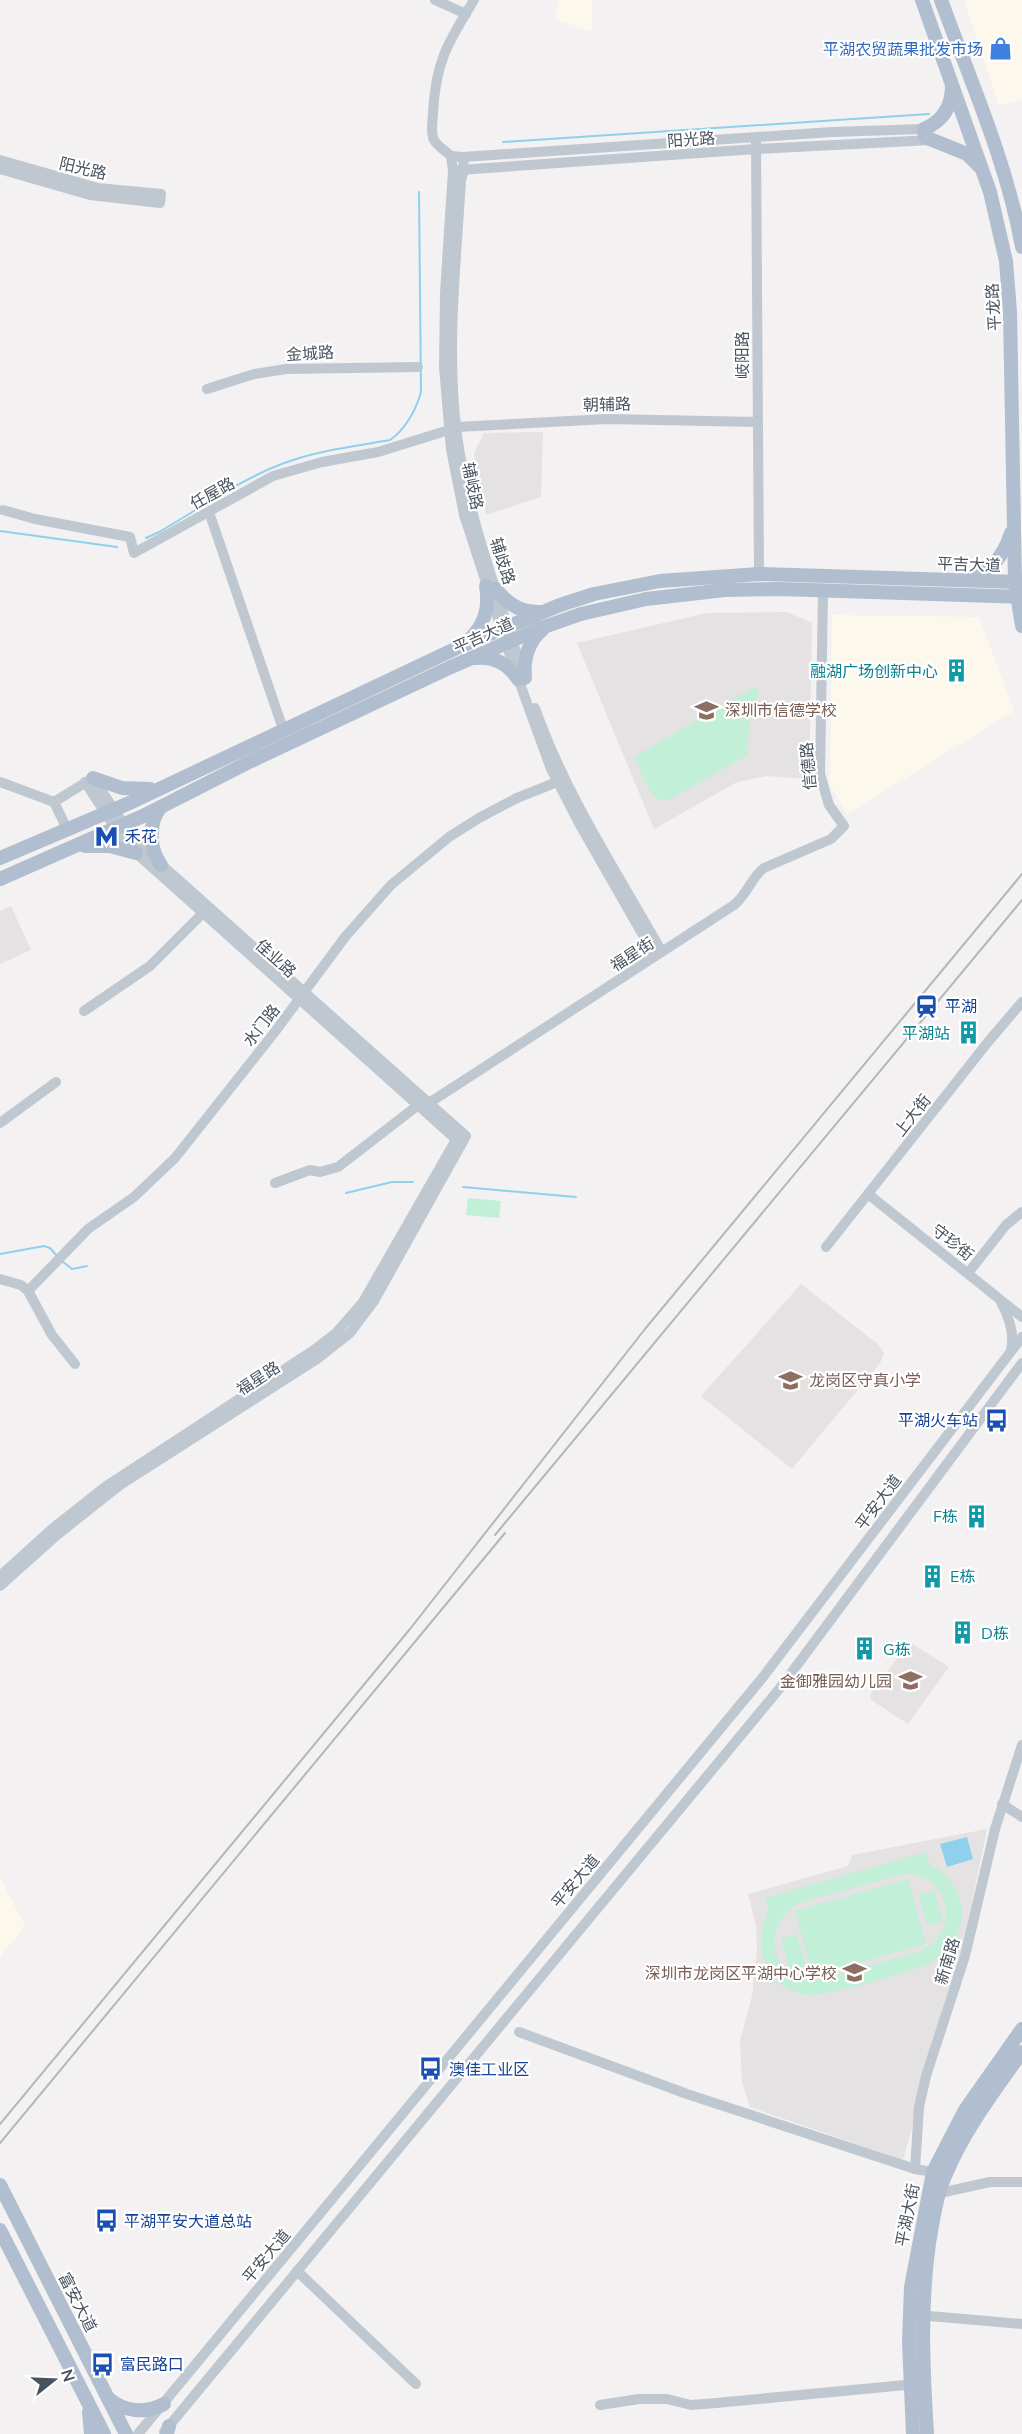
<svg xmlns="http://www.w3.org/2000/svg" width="1022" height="2434" viewBox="0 0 1022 2434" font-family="Mulish,'Noto Sans SC',sans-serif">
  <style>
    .commercial { fill: #fcf9ec }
    .education { fill: #e4e2e3 }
    .green { fill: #c1efd7; fill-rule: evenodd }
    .water { fill: #8fd1ec }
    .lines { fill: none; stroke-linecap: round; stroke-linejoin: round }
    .stream { stroke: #8fd1ec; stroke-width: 2 }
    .minor { stroke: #bfc7d0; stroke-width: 10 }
    .major { stroke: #b1becf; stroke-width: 14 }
    .rail { stroke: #b3b6bb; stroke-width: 2 }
    .labels { text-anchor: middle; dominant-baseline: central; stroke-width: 4.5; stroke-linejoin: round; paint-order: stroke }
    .shop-label { font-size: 16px; fill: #366cbe; stroke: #fff; text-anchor: end }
    .street-label { font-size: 16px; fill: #49535f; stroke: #fff }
    .culture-label { font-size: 16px; fill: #0d838f; stroke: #fff; text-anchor: end }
    .education-label { font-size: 16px; fill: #785e54; stroke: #fff; text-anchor: start }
    .transit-label { font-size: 16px; fill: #164399; stroke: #fff; text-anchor: start }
  </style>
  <rect width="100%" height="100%" fill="#f3f1f1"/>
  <g class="commercial">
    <polygon points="560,0 592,0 592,31 554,19"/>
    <polygon points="964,0 1022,0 1022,99 999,106"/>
    <polygon points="832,615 979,617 1014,711 847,814 830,785"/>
    <polygon points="0,1877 25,1926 0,1957"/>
  </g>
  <g class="education">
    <polygon points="543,432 541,497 486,515 474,453 484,433"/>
    <polygon points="787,612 812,623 809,779 767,776 737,782 654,829 577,643 707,613"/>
    <polygon points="11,906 31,950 0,964 0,911"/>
    <polygon points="801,1284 879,1345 884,1354 880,1363 792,1469 701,1396"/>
    <polygon points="909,1642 949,1667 908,1724 871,1700 870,1695"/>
    <polygon points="987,1829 963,1947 903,2160 750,2107 742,2082 740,2041 752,1996 757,1950 756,1926 748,1894 848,1866 852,1855"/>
  </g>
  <g class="green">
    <polygon points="754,687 758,692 756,702 750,709 747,755 669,800 657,799 648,788 634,757"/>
    <polygon points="468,1198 501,1201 499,1218 466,1215"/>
    <path d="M926 1852C927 1856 928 1862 931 1865 933 1868 939 1869 942 1872 955 1883 962 1900 962 1917 961 1933 952 1950 938 1959 924 1969 827 1996 810 1995 767 1992 749 1945 769 1910L765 1898ZM903 1874C952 1873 963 1935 918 1952 895 1959 871 1965 847 1972 836 1975 823 1981 811 1980 766 1977 762 1918 803 1902Z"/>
    <polygon points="908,1879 926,1944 813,1976 795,1911"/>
    <polygon points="934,1890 943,1921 927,1925 918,1894"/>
    <polygon points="797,1934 806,1965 790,1970 781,1939"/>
  </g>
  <polygon class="water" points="967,1837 973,1859 947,1867 940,1844"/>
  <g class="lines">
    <g class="stream">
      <polyline points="503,142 929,114"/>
      <polyline points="0,531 117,547"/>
      <path d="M146 538 159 532C201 508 243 477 290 461 322 450 356 446 390 440 405 430 416 410 421 392L419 192"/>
      <polyline points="463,1187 576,1197"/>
      <polyline points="346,1193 392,1182 413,1182"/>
      <polyline points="0,1254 44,1246 50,1248 58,1257"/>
      <polyline points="62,1261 72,1269 87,1266"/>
    </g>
    <g class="minor">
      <polyline points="435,0 466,14"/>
      <path d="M474 0C448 43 436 60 433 112 433 121 430 132 434 140 438 147 446 151 451 156L453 170 445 293 444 367 451 449 464 515 511 659 551 769 580 825 655 956"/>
      <polyline points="756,143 759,574"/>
      <path d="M451 156 463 157 464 170 461 180C456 265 446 351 457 435 468 517 498 595 523 673"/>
      <polyline points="463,157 832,132 924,129"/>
      <polyline points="0,160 98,188 161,194 160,203 90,195 0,169"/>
      <polyline points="459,170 756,149 931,140"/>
      <polyline points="207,389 254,374 286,369 418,367"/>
      <polyline points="456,427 607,419 758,422"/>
      <polyline points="3,510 35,519 130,537 134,553 273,476 322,462 378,452 449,430"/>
      <polyline points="209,512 283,729"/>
      <path d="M535 708C565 794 617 872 662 952"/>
      <polyline points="0,782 54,802 67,829"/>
      <polyline points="85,782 121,837 136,853 459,1142"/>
      <polyline points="84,1011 150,966 203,913"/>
      <path d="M429 1103 734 905C748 894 751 877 764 868L831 839 844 826 829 805 820 774 823 591"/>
      <polyline points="0,1123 56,1082"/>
      <polyline points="275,1183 310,1170 320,1172 338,1167 417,1106"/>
      <polyline points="868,1194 1022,1317"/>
      <polyline points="826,1247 988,1042 1022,1002"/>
      <polyline points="968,1273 1006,1225 1022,1212"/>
      <polyline points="0,1279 21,1285 28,1291 88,1229 134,1197 175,1158 274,1033 345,937 391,885 449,837 479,818 517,798 557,782"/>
      <polyline points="28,1291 52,1335 75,1364"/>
      <path d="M1001 1302C1009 1317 1015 1334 1011 1350"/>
      <polyline points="0,1576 52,1529 105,1487 314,1350 336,1333 363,1302 461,1131"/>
      <polyline points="0,1586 57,1535 120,1485 317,1359 350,1333 374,1301 466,1136 145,850 130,833 93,778 54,802"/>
      <polyline points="1002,1804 1022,1817"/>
      <polyline points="519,2032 687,2094 915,2169"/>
      <polyline points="933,2172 915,2169 919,2107 926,2076 965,1956 995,1829 1022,1745"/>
      <polyline points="940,2193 990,2182 1022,2182"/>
      <polyline points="297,2271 416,2384"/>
      <polyline points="918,2315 1022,2324"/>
      <polyline points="600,2405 639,2399 667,2399 691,2405 716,2403 916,2384"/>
      <polyline points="164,2432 780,1688 1022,1363"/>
      <polyline points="138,2434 763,1677 1022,1337"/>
    </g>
    <g class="major">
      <polyline points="922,0 990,192 1006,261 1010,312 1015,582 1022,626"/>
      <path d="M941 0C970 80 1007 162 1022 247"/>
      <path d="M952 86C952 106 943 121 924 129L925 137 967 154 980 167"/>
      <path d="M969 578C991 572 1004 555 1011 533"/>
      <path d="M496 589C507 604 521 613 540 612"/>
      <path d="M468 641C484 626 490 609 486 586"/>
      <path d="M476 658C495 656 508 664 518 679"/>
      <path d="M525 678C523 660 528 641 543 629"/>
      <polyline points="93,778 122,788 150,789"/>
      <polyline points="85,846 110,846 136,853"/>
      <polyline points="0,858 134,801 459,647 560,605 594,594 660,581 759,574 1022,582"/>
      <path d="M161 865C149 849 148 822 161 807"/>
      <polyline points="0,879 143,816 247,763 451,667 541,628 581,614 646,599 725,590 779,589 1022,597"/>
      <polyline points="0,2185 126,2434"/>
      <polyline points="0,2230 104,2434"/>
      <path d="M108 2398C124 2412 145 2414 164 2404"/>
      <polyline points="89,2412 91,2434"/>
      <polyline points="167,2434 169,2426"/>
      <polyline points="913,2434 909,2342 911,2287 933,2172 965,2110 1022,2029"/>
      <path d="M927 2434C923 2368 920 2309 929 2243 933 2221 936 2197 945 2176 963 2132 994 2091 1022 2052"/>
    </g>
    <g class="rail">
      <polyline points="495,1535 1022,900"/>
      <polyline points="0,2124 410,1629 645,1329 1022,874"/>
      <polyline points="0,2143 505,1533"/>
    </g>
  </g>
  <defs>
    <symbol id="shop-bare" viewBox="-9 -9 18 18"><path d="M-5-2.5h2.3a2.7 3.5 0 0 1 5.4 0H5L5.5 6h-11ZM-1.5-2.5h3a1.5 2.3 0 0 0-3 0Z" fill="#3f7fe0" stroke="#fff" stroke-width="2.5" paint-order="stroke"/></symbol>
    <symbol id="building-bare" viewBox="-9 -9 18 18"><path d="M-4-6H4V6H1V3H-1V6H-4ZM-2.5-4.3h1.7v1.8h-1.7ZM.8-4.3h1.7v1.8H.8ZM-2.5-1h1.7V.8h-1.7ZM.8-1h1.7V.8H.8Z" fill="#0f9aa8" stroke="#fff" stroke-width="2.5" paint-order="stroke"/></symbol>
    <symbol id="school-bare" viewBox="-9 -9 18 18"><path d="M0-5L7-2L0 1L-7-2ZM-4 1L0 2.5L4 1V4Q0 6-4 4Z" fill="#8d6e63" stroke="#fff" stroke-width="2.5" paint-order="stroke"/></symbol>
    <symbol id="metro-bare" viewBox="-9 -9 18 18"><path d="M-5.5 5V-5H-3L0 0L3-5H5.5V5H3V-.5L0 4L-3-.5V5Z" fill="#1a4fb4" stroke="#fff" stroke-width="2.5" paint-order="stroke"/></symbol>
    <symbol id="station-bare" viewBox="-9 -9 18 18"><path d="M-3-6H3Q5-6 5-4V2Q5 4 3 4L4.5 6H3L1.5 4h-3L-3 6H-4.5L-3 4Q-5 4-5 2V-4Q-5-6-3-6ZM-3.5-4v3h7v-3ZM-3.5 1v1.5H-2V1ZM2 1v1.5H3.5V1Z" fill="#1a4fb4" stroke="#fff" stroke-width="2.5" paint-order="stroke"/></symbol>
    <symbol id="bus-bare" viewBox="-9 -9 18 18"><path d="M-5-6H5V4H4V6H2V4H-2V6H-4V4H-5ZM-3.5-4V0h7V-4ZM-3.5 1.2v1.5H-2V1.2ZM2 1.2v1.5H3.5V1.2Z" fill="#1a4fb4" stroke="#fff" stroke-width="2.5" paint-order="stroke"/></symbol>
  </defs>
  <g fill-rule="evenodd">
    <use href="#shop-bare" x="984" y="32" width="33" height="33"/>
    <use href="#building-bare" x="940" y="654" width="33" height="33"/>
    <use href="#school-bare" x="690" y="694" width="33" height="33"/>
    <use href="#metro-bare" x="90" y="820" width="33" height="33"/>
    <use href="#station-bare" x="910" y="990" width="33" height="33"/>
    <use href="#building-bare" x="952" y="1016" width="33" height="33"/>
    <use href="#school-bare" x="774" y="1364" width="33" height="33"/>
    <use href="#bus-bare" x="980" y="1404" width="33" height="33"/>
    <use href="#building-bare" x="960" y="1500" width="33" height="33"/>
    <use href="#building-bare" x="916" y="1560" width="33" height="33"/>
    <use href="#building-bare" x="946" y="1616" width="33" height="33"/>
    <use href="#building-bare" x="848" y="1632" width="33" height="33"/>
    <use href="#school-bare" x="894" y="1664" width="33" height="33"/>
    <use href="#school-bare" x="838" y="1956" width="33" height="33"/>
    <use href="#bus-bare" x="414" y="2052" width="33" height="33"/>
    <use href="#bus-bare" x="90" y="2204" width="33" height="33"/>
    <use href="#bus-bare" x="86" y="2348" width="33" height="33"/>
  </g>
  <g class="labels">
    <g class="shop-label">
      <text x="983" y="49">平湖农贸蔬果批发市场</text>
    </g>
    <g class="street-label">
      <text transform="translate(691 139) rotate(-4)">阳光路</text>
      <text transform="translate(83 168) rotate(13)">阳光路</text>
      <text transform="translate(993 307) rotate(-93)">平龙路</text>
      <text transform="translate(310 353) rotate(-3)">金城路</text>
      <text transform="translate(742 355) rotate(-90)">岐阳路</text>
      <text transform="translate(607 404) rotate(-1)">朝辅路</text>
      <text transform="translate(473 486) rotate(78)">辅岐路</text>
      <text transform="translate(212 493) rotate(-29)">任屋路</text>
      <text transform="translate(503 561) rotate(72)">辅歧路</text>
      <text transform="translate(969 564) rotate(2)">平吉大道</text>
      <text transform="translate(483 635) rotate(-24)">平吉大道</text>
      <text transform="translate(808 766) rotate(-95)">信德路</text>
      <text transform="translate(632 954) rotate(-33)">福星街</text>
      <text transform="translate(276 958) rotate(42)">佳业路</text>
      <text transform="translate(261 1025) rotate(-52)">水门路</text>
      <text transform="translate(912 1115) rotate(-52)">上大街</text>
      <text transform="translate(953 1242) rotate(38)">守珍街</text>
      <text transform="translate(258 1378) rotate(-33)">福星路</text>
      <text transform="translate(878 1502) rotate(-53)">平安大道</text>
      <text transform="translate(575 1881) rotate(-50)">平安大道</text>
      <text transform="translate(947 1961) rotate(-73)">新南路</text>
      <text transform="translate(907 2215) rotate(-79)">平湖大街</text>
      <text transform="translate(266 2256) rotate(-50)">平安大道</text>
      <text transform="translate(78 2302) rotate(63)">富安大道</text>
    </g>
    <g class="culture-label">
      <text x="938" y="671">融湖广场创新中心</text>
      <text x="950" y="1033">平湖站</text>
      <text x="958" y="1516">F栋</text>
      <text x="950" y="1576" text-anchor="start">E栋</text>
      <text x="981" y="1633" text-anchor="start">D栋</text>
      <text x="883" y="1649" text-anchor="start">G栋</text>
    </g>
    <g class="education-label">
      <text x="725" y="710">深圳市信德学校</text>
      <text x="809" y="1380">龙岗区守真小学</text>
      <text x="892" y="1681" text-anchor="end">金御雅园幼儿园</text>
      <text x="837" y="1973" text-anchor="end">深圳市龙岗区平湖中心学校</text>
    </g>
    <g class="transit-label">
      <text x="125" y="836">禾花</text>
      <text x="945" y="1006">平湖</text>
      <text x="978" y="1420" text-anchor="end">平湖火车站</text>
      <text x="449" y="2069">澳佳工业区</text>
      <text x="124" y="2221">平湖平安大道总站</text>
      <text x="120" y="2364">富民路口</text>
    </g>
  </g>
  <g transform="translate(54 2380) rotate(72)" stroke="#ffffff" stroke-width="4.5" paint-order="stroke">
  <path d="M0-4.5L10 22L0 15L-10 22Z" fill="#49535f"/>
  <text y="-9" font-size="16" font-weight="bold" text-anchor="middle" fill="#49535f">N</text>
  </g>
</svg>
